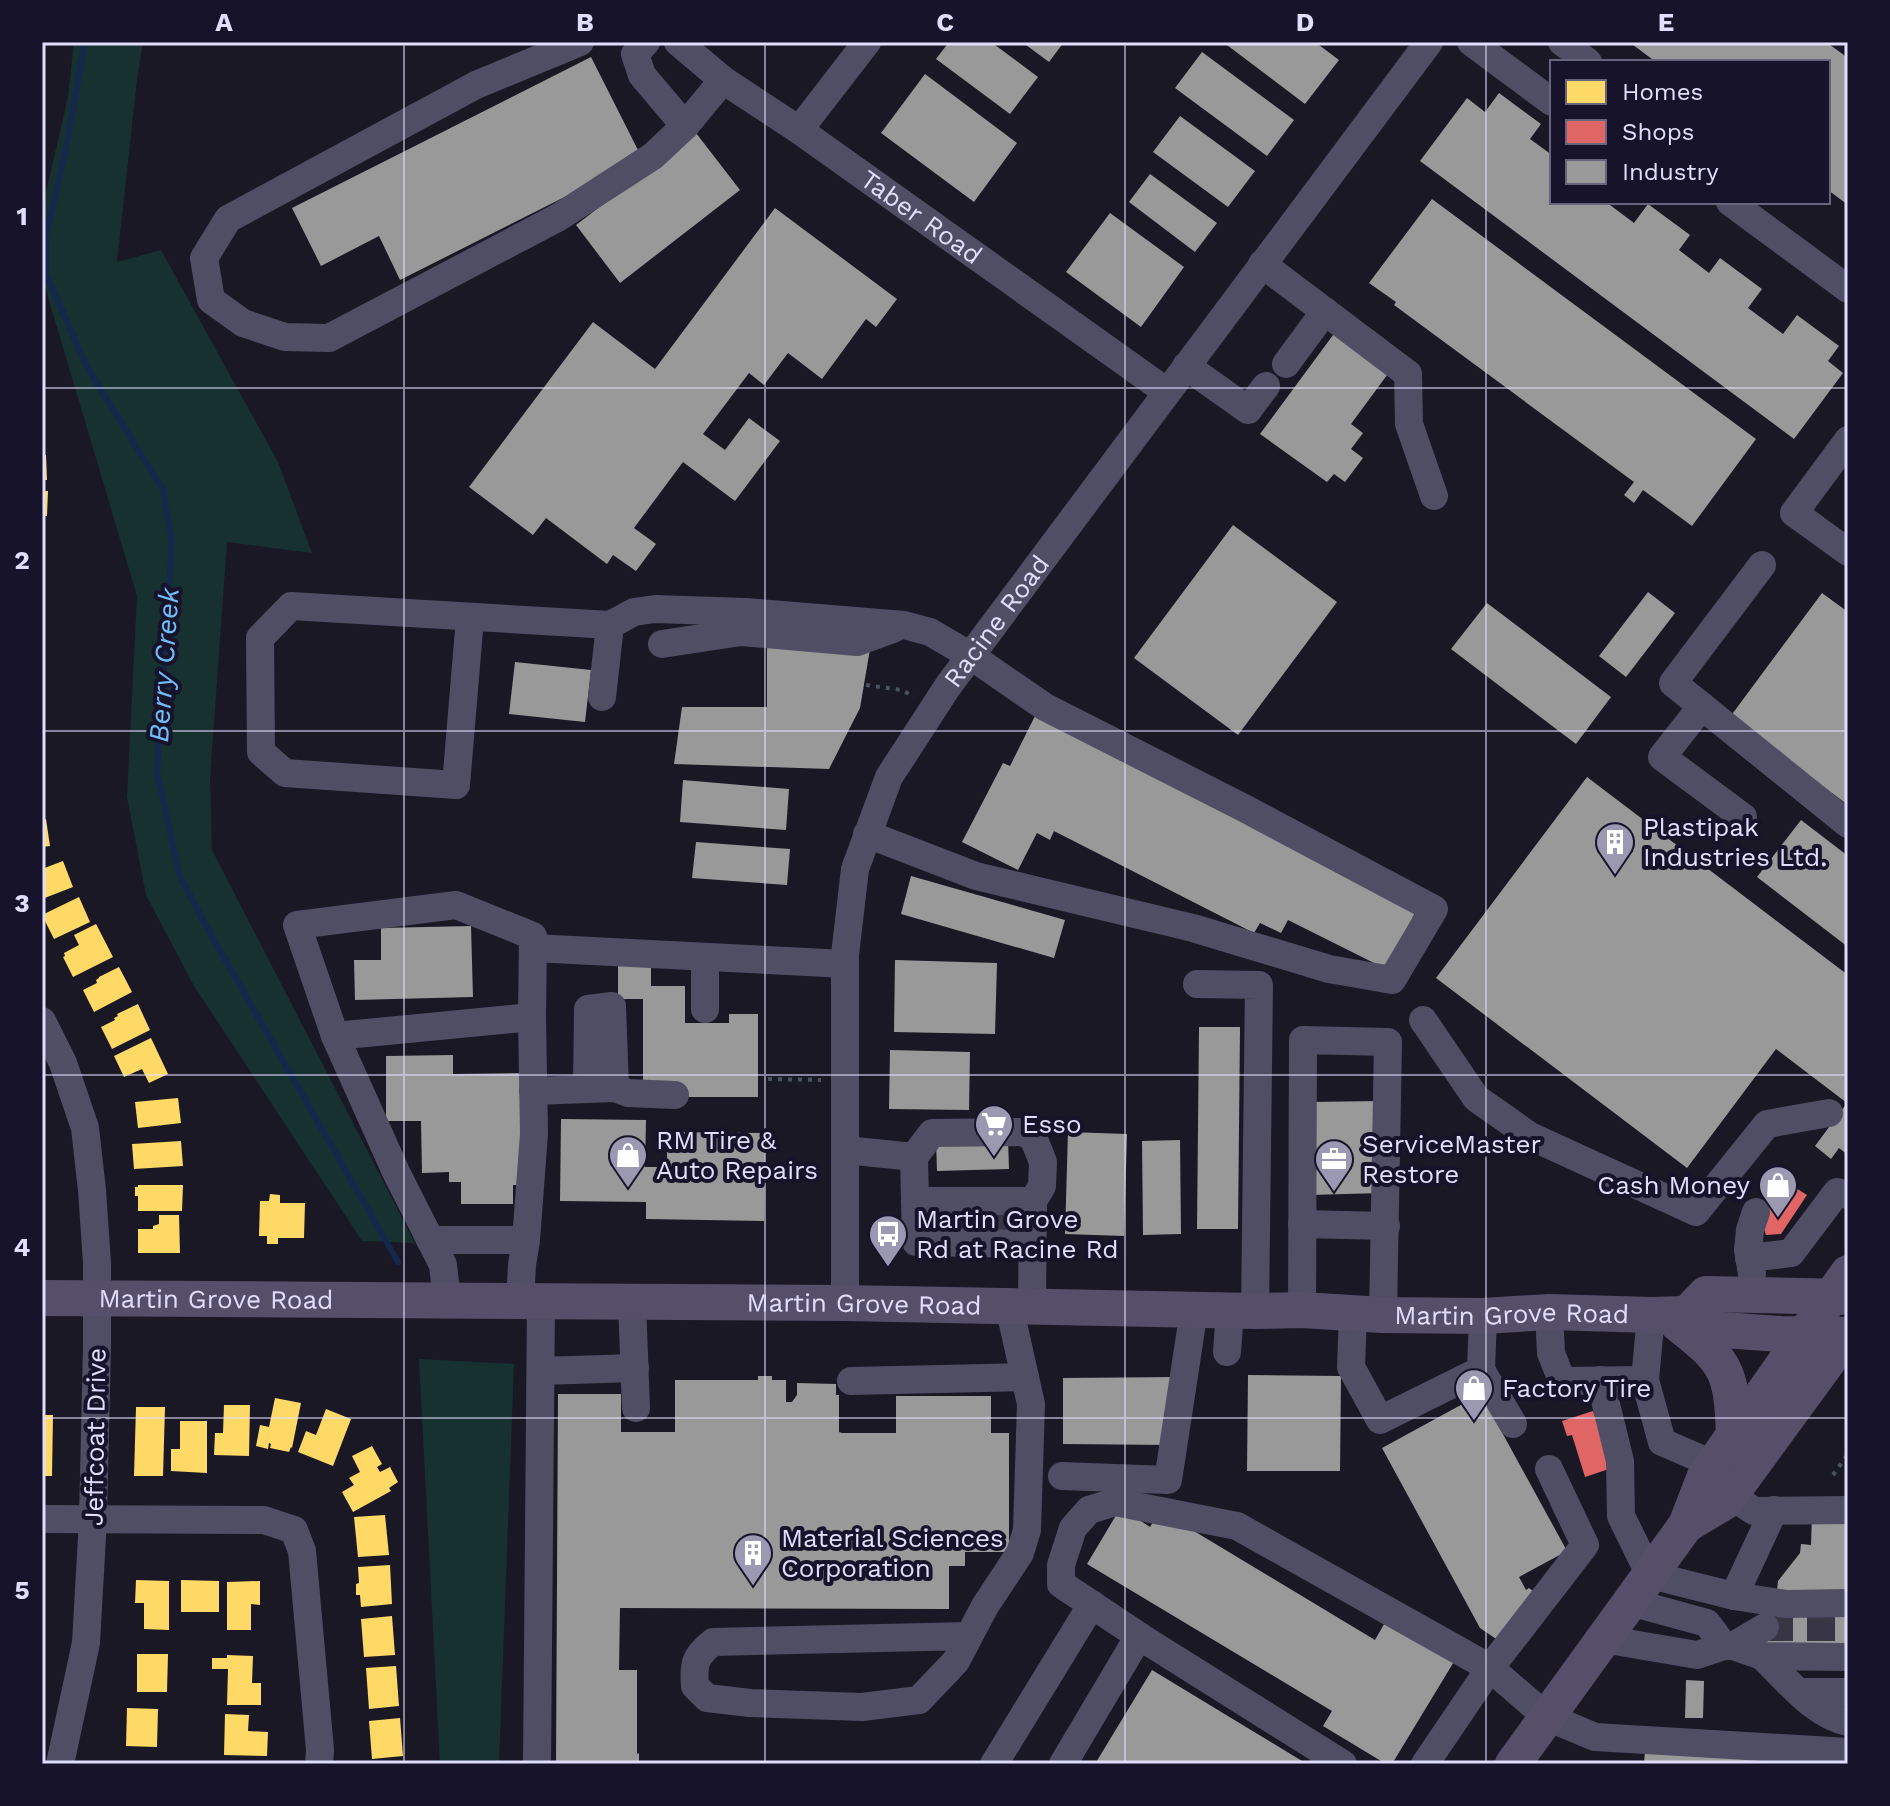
<svg xmlns="http://www.w3.org/2000/svg" width="1890" height="1806" viewBox="0 0 1890 1806" font-family="'Work Sans',sans-serif">
  <style>
    .green { fill: #173030 }
    .homes { fill: #ffd966 }
    .shops { fill: #e06666 }
    .industry { fill: #999 }
    .lines { fill: none; stroke-linecap: round; stroke-linejoin: round }
    .stream { stroke: #13284b; stroke-width: 6 }
    .minor-tunnel { stroke: #383645; stroke-width: 28; stroke-dasharray: 28 14; stroke-linecap: butt }
    .path { stroke: #495461; stroke-width: 4; stroke-dasharray: 4 6; stroke-linecap: butt }
    .minor { stroke: #4f4e65; stroke-width: 28 }
    .major { stroke: #564f69; stroke-width: 36 }
    .grid { fill: none; stroke: #e1defd; stroke-width: 2; stroke-opacity: 0.55 }
    .labels { text-anchor: middle; dominant-baseline: central; stroke-width: 8; stroke-linejoin: round; paint-order: stroke }
    .street-label { font-size: 26px; fill: #e1defd; stroke: #16132a }
    .poi-label { font-size: 26px; fill: #e1defd; stroke: #16132a; text-anchor: start }
    .water-label { font-size: 28px; font-style: italic; fill: #71bcf7; stroke: #16132a }
    .neatline { fill: none; stroke: #e1defd; stroke-width: 3 }
    .grid-label { font-size: 26px; text-anchor: middle; font-weight: bold; fill: #e1defd }
  </style>
  <rect width="100%" height="100%" fill="#1a1825"/>
  <g class="green">
    <polygon points="74,42 143,42 137,80 117,262 161,250 278,462 312,553 227,542 210,778 212,850 415,1243 362,1241 194,986 146,895 127,797 137,596 42,277 42,209 68,97"/>
    <polygon points="419,1359 514,1364 499,1764 440,1764"/>
  </g>
  <g class="homes">
    <polygon points="42,455 46,455 47,480 42,480"/>
    <polygon points="42,491 48,491 47,516 42,516"/>
    <polygon points="46,819 50,846 42,847 42,820"/>
    <polygon points="63,861 73,887 42,899 42,869"/>
    <polygon points="79,897 90,922 54,939 42,915"/>
    <polygon points="96,924 113,957 73,977 63,957 65,956 64,953 79,945 74,935"/>
    <polygon points="119,967 132,992 94,1012 83,990 97,983 96,980 99,978 99,977"/>
    <polygon points="138,1004 150,1030 112,1049 101,1027 115,1020 114,1018 118,1016 117,1014"/>
    <polygon points="151,1038 168,1074 149,1083 142,1069 124,1077 114,1056"/>
    <polygon points="178,1098 181,1123 138,1128 135,1102"/>
    <polygon points="181,1141 183,1166 134,1169 132,1144"/>
    <polygon points="138,1185 183,1185 182,1211 138,1211 138,1196 135,1196 135,1187 138,1187"/>
    <polygon points="270,1194 280,1195 280,1203 305,1203 304,1238 278,1238 278,1244 267,1244 267,1236 259,1236 260,1201 269,1201"/>
    <polygon points="159,1215 179,1215 180,1253 138,1253 138,1229 153,1229 153,1226 159,1224"/>
    <polygon points="275,1398 301,1403 292,1448 291,1447 289,1452 270,1448 271,1444 269,1443 268,1449 256,1446 260,1425 269,1427"/>
    <polygon points="224,1405 250,1405 249,1456 214,1455 215,1433 223,1433"/>
    <polygon points="136,1407 165,1407 163,1476 134,1476"/>
    <polygon points="326,1409 351,1419 333,1466 298,1452 306,1431 316,1435"/>
    <polygon points="42,1415 53,1415 52,1476 42,1476"/>
    <polygon points="180,1421 207,1421 207,1473 171,1471 171,1449 180,1449"/>
    <polygon points="372,1446 382,1464 377,1467 380,1472 390,1467 398,1482 389,1488 391,1491 353,1512 342,1492 354,1485 349,1478 360,1472 352,1456"/>
    <polygon points="385,1515 389,1555 358,1557 354,1517"/>
    <polygon points="390,1565 392,1604 361,1607 360,1595 356,1595 356,1584 359,1583 358,1567"/>
    <polygon points="136,1580 169,1581 169,1630 144,1629 144,1603 135,1603"/>
    <polygon points="181,1580 219,1581 219,1612 181,1612"/>
    <polygon points="260,1581 260,1605 251,1604 251,1630 227,1630 227,1582"/>
    <polygon points="392,1616 395,1655 364,1657 361,1619"/>
    <polygon points="137,1654 168,1654 167,1692 137,1692"/>
    <polygon points="227,1655 253,1656 252,1683 261,1683 261,1705 227,1705 228,1669 212,1669 212,1658 227,1658"/>
    <polygon points="396,1666 399,1706 369,1709 366,1668"/>
    <polygon points="127,1708 158,1709 157,1747 126,1746"/>
    <polygon points="225,1714 249,1715 248,1731 268,1732 267,1756 224,1755"/>
    <polygon points="400,1718 403,1756 372,1759 369,1721"/>
  </g>
  <g class="shops">
    <polygon points="1780,1178 1807,1195 1781,1234 1766,1235 1758,1212"/>
    <polygon points="1593,1411 1612,1468 1585,1477 1572,1435 1567,1436 1562,1421"/>
  </g>
  <g class="industry">
    <polygon points="949,42 991,42 1038,77 1010,114 936,59"/>
    <polygon points="1022,42 1064,42 1049,62"/>
    <polygon points="1223,42 1315,42 1339,60 1305,104"/>
    <polygon points="1629,42 1826,42 1848,58 1848,205 1828,190 1828,62 1656,62"/>
    <polygon points="1202,52 1294,120 1267,156 1175,88"/>
    <polygon points="591,57 642,158 400,280 379,236 321,266 292,208"/>
    <polygon points="925,74 1017,143 974,202 881,133"/>
    <polygon points="1499,93 1541,124 1530,139 1552,155 1552,202 1606,202 1634,223 1648,204 1690,235 1679,250 1709,273 1720,258 1762,289 1748,308 1783,334 1797,315 1839,346 1828,361 1843,373 1794,439 1420,161 1467,98 1485,112"/>
    <polygon points="1180,116 1255,171 1228,207 1153,152"/>
    <polygon points="696,133 740,190 620,283 576,225"/>
    <polygon points="1150,174 1217,223 1195,252 1129,202"/>
    <polygon points="1432,199 1756,439 1692,526 1643,490 1634,503 1624,495 1634,482 1394,305 1396,302 1369,283"/>
    <polygon points="775,208 897,299 876,327 866,319 822,379 788,353 764,385 749,373 703,434 725,450 749,418 780,441 735,501 683,462 634,528 656,544 636,571 613,555 607,564 546,518 533,535 469,487 593,322 655,369"/>
    <polygon points="1110,213 1184,267 1141,327 1066,272"/>
    <polygon points="1336,331 1390,371 1351,424 1363,433 1351,449 1363,458 1345,482 1334,474 1327,482 1260,434"/>
    <polygon points="1233,525 1337,602 1238,735 1134,658"/>
    <polygon points="1648,592 1675,613 1626,677 1599,656"/>
    <polygon points="1822,593 1848,612 1848,805 1730,717"/>
    <polygon points="1487,603 1611,697 1576,744 1451,649"/>
    <polygon points="767,648 870,649 860,708 829,769 674,764 682,707 767,707"/>
    <polygon points="515,662 591,670 585,722 509,714"/>
    <polygon points="1036,714 1418,907 1386,969 1288,920 1281,933 1260,923 1254,933 1054,831 1050,840 1037,833 1018,870 962,842 1003,763 1010,766"/>
    <polygon points="1587,777 1848,975 1848,1155 1839,1148 1831,1159 1815,1146 1847,1103 1776,1049 1687,1168 1436,978"/>
    <polygon points="683,780 789,789 786,830 680,822"/>
    <polygon points="1801,820 1848,856 1848,947 1757,877"/>
    <polygon points="696,842 790,849 787,885 692,878"/>
    <polygon points="911,876 1065,920 1054,958 901,914"/>
    <polygon points="471,926 473,997 355,1000 354,960 381,960 381,928"/>
    <polygon points="618,959 651,959 651,986 685,986 685,1023 729,1023 729,1014 758,1014 758,1097 682,1097 643,1085 643,999 618,999"/>
    <polygon points="895,960 997,963 995,1034 894,1032"/>
    <polygon points="1199,1027 1240,1027 1238,1229 1197,1229"/>
    <polygon points="890,1050 970,1052 969,1110 889,1109"/>
    <polygon points="453,1055 453,1074 529,1073 530,1185 513,1185 513,1204 461,1204 461,1182 449,1182 449,1172 422,1173 421,1121 386,1121 386,1056"/>
    <polygon points="1380,1101 1382,1193 1309,1195 1308,1102"/>
    <polygon points="561,1119 646,1120 645,1167 667,1167 667,1132 765,1133 764,1221 646,1219 646,1202 560,1201"/>
    <polygon points="1068,1132 1127,1134 1124,1236 1065,1234"/>
    <polygon points="1008,1139 1009,1169 937,1171 936,1140"/>
    <polygon points="1180,1140 1181,1234 1143,1235 1142,1141"/>
    <polygon points="922,1210 1020,1211 1019,1235 922,1234"/>
    <polygon points="1248,1375 1341,1376 1340,1471 1247,1471"/>
    <polygon points="758,1376 772,1376 772,1380 786,1380 786,1402 792,1402 797,1395 797,1383 836,1384 836,1395 839,1395 839,1432 842,1433 896,1433 896,1396 991,1396 991,1433 1009,1433 1009,1552 965,1552 965,1566 949,1566 949,1609 620,1608 619,1670 637,1670 637,1754 639,1753 639,1764 556,1764 558,1394 621,1394 621,1432 675,1432 675,1380 758,1380"/>
    <polygon points="1178,1377 1171,1445 1063,1444 1063,1378"/>
    <polygon points="1481,1394 1567,1551 1519,1577 1526,1590 1529,1588 1537,1594 1499,1641 1480,1628 1382,1448"/>
    <polygon points="1124,1510 1150,1527 1158,1514 1184,1525 1375,1640 1387,1619 1455,1660 1392,1764 1386,1764 1323,1726 1332,1711 1087,1564 1118,1512"/>
    <polygon points="1812,1514 1848,1514 1848,1597 1777,1590 1778,1581 1800,1553 1801,1544 1811,1545"/>
    <polygon points="1765,1614 1848,1616 1848,1650 1764,1648"/>
    <polygon points="1152,1670 1307,1764 1095,1764"/>
    <polygon points="1686,1680 1704,1681 1703,1718 1685,1718"/>
    <polygon points="1645,1751 1846,1764 1644,1764"/>
  </g>
  <g class="lines">
    <polyline class="stream" points="85,42 66,149 46,235 46,274 87,367 163,490 172,542 157,772 179,874 206,926 398,1262"/>
    <g class="minor-tunnel">
      <polyline points="946,1210 946,1234"/>
      <polyline points="971,1211 971,1234"/>
      <polyline points="994,1211 995,1234"/>
      <polyline points="1765,1627 1848,1627"/>
    </g>
    <g class="path">
      <polyline points="866,685 902,690 914,697"/>
      <polyline points="768,1079 821,1080"/>
      <polyline points="1833,1475 1848,1454"/>
    </g>
    <g class="minor">
      <polyline points="580,42 476,85 228,219 204,258 211,300 243,323 285,337 329,338 559,217 653,156 685,126 723,80"/>
      <polyline points="646,42 635,54 642,75 685,126"/>
      <path id="s1" d="M678 42 723 80 799 130 1167 392"/>
      <polyline points="1471,42 1552,102"/>
      <polyline points="1562,42 1588,62"/>
      <polyline points="799,130 867,42"/>
      <polyline points="1730,202 1848,289"/>
      <polyline points="1262,264 1408,374 1409,424 1434,496"/>
      <polyline points="1286,364 1325,311"/>
      <polyline points="1186,366 1248,410 1266,386"/>
      <polyline points="1848,440 1794,513 1848,552"/>
      <polyline points="1762,565 1673,683 1848,824"/>
      <polyline points="470,618 456,785 285,773 261,752 260,638 291,606 610,625 634,612 655,609 746,612 904,625 930,632 971,656 1045,707 1244,808 1434,909 1392,980 1329,969 1193,928 976,876 867,834"/>
      <polyline points="662,644 741,632 857,642 895,628"/>
      <polyline points="602,697 610,625"/>
      <polyline points="1702,706 1662,757 1743,817"/>
      <polyline points="533,948 845,964"/>
      <polyline points="705,957 705,1009"/>
      <polyline points="1197,984 1259,985 1255,1311"/>
      <polyline points="1423,1020 1476,1098 1530,1136 1696,1212 1767,1124 1829,1113"/>
      <polyline points="42,1021 63,1063 85,1128 92,1190 97,1263 97,1346 93,1519 86,1643 60,1764"/>
      <polyline points="335,1036 297,925 456,905 533,936 532,1017"/>
      <polyline points="587,1089 588,1009 612,1006 615,1088"/>
      <polyline points="533,1091 615,1088 628,1093 675,1095"/>
      <polyline points="845,1150 914,1157 915,1201 1033,1201 1032,1307"/>
      <polyline points="914,1157 932,1133 1022,1132 1033,1137 1043,1162 1042,1186 1033,1201"/>
      <polyline points="915,1201 916,1242 1033,1244"/>
      <polyline points="1302,1224 1386,1226"/>
      <polyline points="430,1240 526,1240 522,1265 520,1301"/>
      <polyline points="1749,1258 1791,1253 1837,1192 1848,1195"/>
      <polyline points="1752,1274 1748,1250 1750,1230 1756,1212"/>
      <polyline points="447,1301 443,1265 396,1172 335,1036 532,1017 534,1134 526,1240"/>
      <polyline points="632,1302 636,1408"/>
      <path id="s2" d="M845 1303V955L855 869 889 777 948 686 1429 42"/>
      <polyline points="1302,1310 1303,1040 1388,1042 1383,1315"/>
      <polyline points="1549,1312 1551,1353 1562,1381 1645,1380"/>
      <polyline points="1353,1313 1351,1367 1380,1420 1481,1370 1483,1316"/>
      <polyline points="1651,1315 1645,1380 1662,1442 1713,1464"/>
      <polyline points="1227,1352 1230,1311"/>
      <polyline points="1481,1370 1513,1424"/>
      <polyline points="541,1371 635,1368"/>
      <polyline points="1600,1380 1620,1461 1621,1516 1650,1575 1734,1596 1786,1604 1848,1603"/>
      <polyline points="851,1381 1025,1377"/>
      <polyline points="1062,1476 1168,1480 1194,1310"/>
      <polyline points="1730,1495 1754,1511 1848,1510"/>
      <polyline points="42,1519 264,1520 294,1530 302,1551 320,1750 319,1764"/>
      <polyline points="1734,1596 1774,1510"/>
      <polyline points="1630,1602 1707,1623 1724,1646"/>
      <path d="M969 1636 713 1642C695 1656 693 1664 695 1686L707 1698 750 1703 862 1707 919 1700 956 1661 985 1606 1020 1553 1027 1530 1031 1404 1009 1306"/>
      <polyline points="1139,1636 1061,1584 1061,1565 1073,1528 1089,1510 1115,1502 1237,1526 1490,1668 1547,1717 1595,1737 1848,1752"/>
      <polyline points="1603,1639 1697,1655 1724,1646 1733,1646 1762,1656 1848,1657"/>
      <polyline points="1733,1646 1765,1627"/>
      <path d="M1762 1656C1787 1680 1814 1715 1848 1722"/>
      <polyline points="1800,1692 1848,1692"/>
      <polyline points="537,1764 541,1301"/>
      <polyline points="994,1764 1092,1604"/>
      <polyline points="1063,1764 1139,1636 1343,1764"/>
      <polyline points="1425,1764 1490,1668 1585,1545 1549,1469"/>
    </g>
    <g class="major">
      <path id="s3" d="M42 1298 845 1303 1255 1311 1302 1310 1383 1315 1483 1316 1549 1312 1651 1315 1687 1314 1708 1329 1781 1334 1848 1335"/>
      <polyline points="1687,1314 1706,1294 1848,1297"/>
      <path d="M1677 1323C1694 1337 1716 1352 1725 1373 1733 1392 1733 1415 1734 1435"/>
      <polyline points="1686,1525 1726,1501 1848,1334"/>
      <polyline points="1513,1764 1686,1525 1705,1476 1848,1273"/>
    </g>
  </g>
  <path class="grid" d="M404 42V1764M765 42V1764M1125 42V1764M1486 42V1764M42 388H1848M42 731H1848M42 1075H1848M42 1418H1848"/>
  <defs>
    <symbol id="building-pin" viewBox="-11 -11 22 30"><path d="M0 17L-7.5 6A9.5 9.5 0 1 1 7.5 6Z" fill="#9b99b1" stroke="#16132a"/><path d="M-4-6H4V6H1V3H-1V6H-4ZM-2.5-4.3h1.7v1.8h-1.7ZM.8-4.3h1.7v1.8H.8ZM-2.5-1h1.7V.8h-1.7ZM.8-1h1.7V.8H.8Z" fill="#fff"/></symbol>
    <symbol id="supermarket-pin" viewBox="-11 -11 22 30"><path d="M0 17L-7.5 6A9.5 9.5 0 1 1 7.5 6Z" fill="#9b99b1" stroke="#16132a"/><path d="M-6-5.5h2.5l.6 2H6L4.5 2H-2.5L-4.4-4H-6ZM-1.5 3.2a1.3 1.3 0 1 0 .1 0ZM3 3.2a1.3 1.3 0 1 0 .1 0Z" fill="#fff"/></symbol>
    <symbol id="shop-pin" viewBox="-11 -11 22 30"><path d="M0 17L-7.5 6A9.5 9.5 0 1 1 7.5 6Z" fill="#9b99b1" stroke="#16132a"/><path d="M-5-2.5h2.3a2.7 3.5 0 0 1 5.4 0H5L5.5 6h-11ZM-1.5-2.5h3a1.5 2.3 0 0 0-3 0Z" fill="#fff"/></symbol>
    <symbol id="office-pin" viewBox="-11 -11 22 30"><path d="M0 17L-7.5 6A9.5 9.5 0 1 1 7.5 6Z" fill="#9b99b1" stroke="#16132a"/><path d="M-6-3h4V-5.5h4V-3h4V5H-6ZM-1-4.5V-3h2v-1.5ZM-6 0V1H6V0Z" fill="#fff"/></symbol>
    <symbol id="bus-pin" viewBox="-11 -11 22 30"><path d="M0 17L-7.5 6A9.5 9.5 0 1 1 7.5 6Z" fill="#9b99b1" stroke="#16132a"/><path d="M-5-6H5V4H4V6H2V4H-2V6H-4V4H-5ZM-3.5-4V0h7V-4ZM-3.5 1.2v1.5H-2V1.2ZM2 1.2v1.5H3.5V1.2Z" fill="#fff"/></symbol>
  </defs>
  <g fill-rule="evenodd">
    <use href="#building-pin" x="1593" y="820" width="44" height="60"/>
    <use href="#supermarket-pin" x="972" y="1102" width="44" height="60"/>
    <use href="#shop-pin" x="606" y="1133" width="44" height="60"/>
    <use href="#office-pin" x="1312" y="1137" width="44" height="60"/>
    <use href="#shop-pin" x="1756" y="1163" width="44" height="60"/>
    <use href="#bus-pin" x="866" y="1212" width="44" height="60"/>
    <use href="#shop-pin" x="1452" y="1366" width="44" height="60"/>
    <use href="#building-pin" x="731" y="1531" width="44" height="60"/>
  </g>
  <g class="labels">
    <g class="street-label">
      <text stroke="none"><textPath href="#s1" startOffset="300">Taber Road</textPath></text>
      <text stroke="none"><textPath href="#s2" startOffset="722">Racine Road</textPath></text>
      <text stroke="none"><textPath href="#s3" startOffset="174">Martin Grove Road</textPath></text>
      <text stroke="none"><textPath href="#s3" startOffset="822">Martin Grove Road</textPath></text>
      <text stroke="none"><textPath href="#s3" startOffset="1470">Martin Grove Road</textPath></text>
      <text transform="translate(95 1437) rotate(-89)">Jeffcoat Drive</text>
    </g>
    <g class="poi-label">
      <text x="1643" y="827">Plastipak<tspan x="1643" dy="30">Industries Ltd.</tspan></text>
      <text x="1022" y="1124">Esso</text>
      <text x="656" y="1140">RM Tire &amp;<tspan x="656" dy="30">Auto Repairs</tspan></text>
      <text x="1362" y="1144">ServiceMaster<tspan x="1362" dy="30">Restore</tspan></text>
      <text x="1750" y="1185" text-anchor="end">Cash Money</text>
      <text x="916" y="1219">Martin Grove<tspan x="916" dy="30">Rd at Racine Rd</tspan></text>
      <text x="1502" y="1388">Factory Tire</text>
      <text x="781" y="1538">Material Sciences<tspan x="781" dy="30">Corporation</tspan></text>
    </g>
    <g class="water-label">
      <text transform="translate(164 665) rotate(-86)">Berry Creek</text>
    </g>
  </g>
  <rect width="1890" height="1806" fill="none" stroke="#16132a" stroke-width="88"/>
  <rect x="1550" y="60" width="280" height="144" fill="#16132a" stroke="#67647e" stroke-width="2"/>
  <rect x="1566" y="80" width="40" height="24" fill="#ffd966" stroke="#67647e" stroke-width="2"/>
  <text x="1622" y="100" font-size="24" fill="#e1defd">Homes</text>
  <rect x="1566" y="120" width="40" height="24" fill="#e06666" stroke="#67647e" stroke-width="2"/>
  <text x="1622" y="140" font-size="24" fill="#e1defd">Shops</text>
  <rect x="1566" y="160" width="40" height="24" fill="#999999" stroke="#67647e" stroke-width="2"/>
  <text x="1622" y="180" font-size="24" fill="#e1defd">Industry</text>
  <rect x="44" y="44" width="1802" height="1718" class="neatline"/>
  <g class="grid-label">
    <text x="224" y="31">A</text>
    <text x="585" y="31">B</text>
    <text x="945" y="31">C</text>
    <text x="1305" y="31">D</text>
    <text x="1666" y="31">E</text>
    <text x="22" y="225">1</text>
    <text x="22" y="569">2</text>
    <text x="22" y="912">3</text>
    <text x="22" y="1256">4</text>
    <text x="22" y="1599">5</text>
  </g>
</svg>
